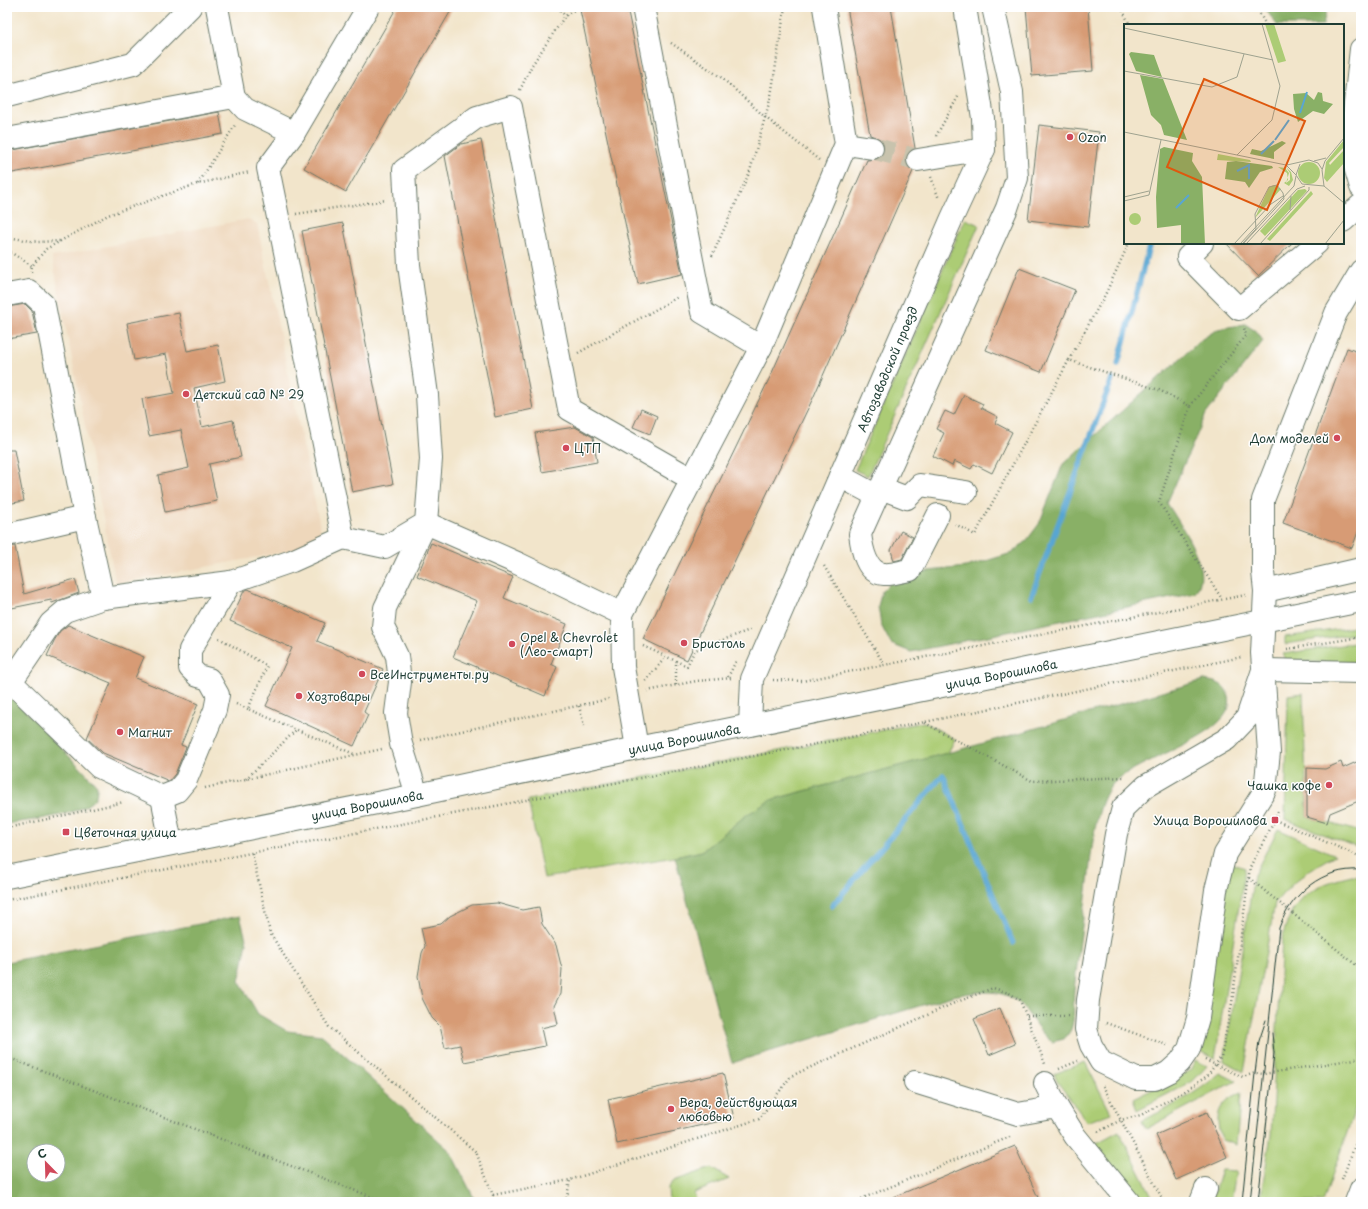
<svg xmlns="http://www.w3.org/2000/svg" width="1368" height="1209" viewBox="0 0 1368 1209" font-family="'Playpen Sans',sans-serif">
  <style>
    .built { fill: #eed7bb }
    .green { fill: #accc75; stroke: #668454 }
    .forest { fill: #89b066; stroke: #54764d; fill-rule: evenodd }
    .lines { fill: none; stroke-linecap: round; stroke-linejoin: round }
    .stream { stroke: #59a6d2; stroke-width: 5.5 }
    .building { fill: #d79b75 }
    .minor-tunnel { stroke: #c8c3ad; stroke-width: 22; stroke-dasharray: 22 11; stroke-linecap: butt }
    .minor-casing { stroke: #697869; stroke-width: 24 }
    .major-casing { stroke: #697869; stroke-width: 24 }
    .path { stroke: #697869; stroke-width: 2.5; stroke-dasharray: 1 3; stroke-linecap: butt }
    .minor { stroke: #fff; stroke-width: 22 }
    .major { stroke: #fff; stroke-width: 22 }
    .tram { stroke: #1f3d34; stroke-width: 1 }
    .poi-dot { fill: #d1495b; stroke: #fff; stroke-width: 1.5 }
    .labels { text-anchor: middle; dominant-baseline: central; stroke-width: 3; stroke-linejoin: round; paint-order: stroke }
    .poi-label { font-size: 12px; fill: #1f3d34; stroke: #fff; text-anchor: start }
    .street-label { font-size: 12px; fill: #1f3d34; stroke: #fff }
    .inset-river { fill: none; stroke: #59a6d2; stroke-width: 2 }
    .inset-road { fill: none; stroke: #9ea28f; stroke-width: 1 }
    .view { fill: #de580e; fill-opacity: 0.15; stroke: #de580e; stroke-width: 2 }
    .inset-edge { fill: none; stroke: #1f3d34; stroke-width: 2 }
  </style>
  <rect width="100%" height="100%" fill="#fff"/>
  <filter id="ink" filterUnits="userSpaceOnUse"><feTurbulence type="fractalNoise" baseFrequency=".025" numOctaves="2"/><feDisplacementMap in="SourceGraphic" scale="8" xChannelSelector="R" yChannelSelector="G"/><feConvolveMatrix kernelMatrix="1 2 1 2 8 2 1 2 1" color-interpolation-filters="sRGB"/></filter>
  <filter id="wash" filterUnits="userSpaceOnUse"><feTurbulence type="fractalNoise" baseFrequency=".012" numOctaves="4" result="noise"/><feDisplacementMap in="SourceGraphic" scale="16" xChannelSelector="R" yChannelSelector="G"/><feGaussianBlur stdDeviation="0.9" result="paint"/><feColorMatrix in="noise" values="0 0 0 0 0 0 0 0 0 0 0 0 0 0 0 0 0 1.4 0 .05"/><feComposite in="paint" operator="in"/></filter>
  <g filter="url(#wash)">
    <rect width="100%" height="100%" fill="#f2e5cb"/>
    <polygon class="built" points="248,219 257,224 321,531 311,547 116,584 52,257"/>
    <g class="green">
      <polygon points="965,219 979,225 868,476 855,470"/>
      <polygon points="1361,626 1361,633 1285,644 1285,637"/>
      <polygon points="1361,642 1361,662 1285,662 1283,654"/>
      <polygon points="1303,693 1307,817 1361,832 1361,849 1285,819 1288,695"/>
      <polygon points="924,722 955,739 948,753 771,800 743,818 702,851 675,857 544,878 528,800"/>
      <path d="M1278 829 1335 855C1309 869 1294 880 1275 903L1244 1072 1224 1061 1254 875Z"/>
      <polygon points="1228,862 1245,868 1215,1059 1197,1049"/>
      <path d="M1352 876 1361 877V1092L1323 1202H1260L1271 1135 1282 939C1292 897 1312 885 1352 876Z"/>
      <polygon points="1195,1060 1207,1066 1193,1081 1137,1110 1133,1099 1190,1071"/>
      <polygon points="1085,1062 1111,1113 1087,1122 1059,1084 1054,1074"/>
      <path d="M1220 1073 1236 1081 1146 1129 1142 1121C1169 1107 1197 1094 1220 1073Z"/>
      <path d="M1241 1093 1236 1145 1222 1140C1214 1117 1217 1102 1241 1093Z"/>
      <polygon points="1119,1131 1155,1202 1139,1202 1093,1145"/>
      <polygon points="711,1168 729,1179 694,1193 697,1202 669,1202 668,1188 674,1181"/>
      <polygon points="1221,1170 1236,1171 1231,1202 1211,1202"/>
    </g>
    <g class="forest">
      <polygon points="1264,7 1327,7 1323,25 1277,25"/>
      <path d="M1245 324 1257 332 1263 341 1206 414 1167 503C1178 521 1206 561 1200 582 1200 586 1196 590 1195 593L911 652 891 644 881 625 878 606 882 591 894 579 910 573 966 567 1012 553 1027 540 1039 524 1063 464 1202 339 1218 329Z"/>
      <path d="M1204 680C1216 682 1225 683 1229 697 1238 736 1131 759 1111 786 1093 810 1091 861 1087 891 1082 924 1078 957 1074 990 1073 1002 1075 1015 1072 1026 1071 1031 1067 1036 1064 1039L1052 1042C1039 1032 1033 1019 1023 1007 1005 986 975 992 952 996L732 1063 675 857 702 851 745 816 771 800 977 745Z"/>
      <path d="M7 692 97 785C97 789 97 795 95 798 83 816 28 820 7 824Z"/>
      <path d="M240 916 247 943 239 981 258 1014 287 1031 322 1035 450 1151 476 1202H7V962ZM34 1151H58V1175H34Z"/>
    </g>
    <g class="lines">
      <g class="stream">
        <polyline points="1118,364 1150,243"/>
        <polyline points="1031,597 1112,379"/>
        <polyline points="832,906 943,775 1013,943"/>
      </g>
    </g>
    <g id="blocks">
      <g class="building">
        <polygon points="397,7 453,7 346,192 304,168"/>
        <polygon points="593,7 627,7 682,274 638,284 580,10"/>
        <polygon points="847,7 891,7 915,148 910,151 906,156 906,162 913,171 814,396 687,660 643,639 771,375 867,160 877,159 881,156 884,150 884,144 880,139 870,135"/>
        <polygon points="1026,7 1088,7 1093,71 1032,76"/>
        <polygon points="219,112 223,134 7,174 7,151"/>
        <polygon points="1039,125 1099,132 1088,227 1028,220"/>
        <polygon points="481,140 533,409 495,417 445,156 461,144"/>
        <polygon points="343,223 393,484 352,492 302,231"/>
        <polygon points="1226,243 1292,243 1258,276"/>
        <polygon points="1019,268 1075,290 1041,372 986,350"/>
        <polygon points="25,304 32,311 37,334 7,339 7,307"/>
        <polygon points="179,313 187,351 218,345 225,381 194,388 202,427 233,420 241,457 209,464 217,501 165,512 158,475 189,468 181,430 149,436 142,399 174,393 166,354 134,360 127,323"/>
        <polygon points="1347,348 1361,353 1361,524 1352,548 1283,523"/>
        <polygon points="964,395 983,404 981,408 998,417 995,423 1012,432 992,473 974,464 971,469 954,461 952,466 933,456 944,433 936,429 945,411 954,415"/>
        <polygon points="641,409 657,416 650,434 633,427"/>
        <polygon points="575,427 593,437 597,462 542,472 535,433"/>
        <polygon points="7,450 14,450 24,501 7,504"/>
        <polygon points="901,531 913,537 902,559 894,561 891,550"/>
        <polygon points="431,543 513,577 504,598 567,624 551,664 557,667 545,696 453,657 477,601 417,576"/>
        <polygon points="15,546 24,594 75,579 79,593 52,603 51,600 7,609 7,547"/>
        <polygon points="248,589 325,623 317,641 383,669 364,712 368,715 354,746 266,706 292,648 230,621 244,591"/>
        <polygon points="68,625 144,657 135,678 198,704 181,745 186,747 175,774 169,781 103,753 87,738 111,683 47,656 54,641 60,631"/>
        <polygon points="1361,760 1361,800 1330,813 1327,823 1307,817 1307,768 1325,769 1341,762 1343,768"/>
        <polygon points="497,903 522,910 539,907 542,924 556,945 562,969 560,994 554,1006 558,1024 541,1028 545,1046 464,1062 460,1045 445,1048 440,1026 432,1018 422,998 418,976 422,953 425,946 421,928 441,924 450,916 472,905"/>
        <polygon points="1000,1008 1015,1044 989,1055 974,1019"/>
        <polygon points="723,1073 734,1118 617,1144 608,1099"/>
        <polygon points="1207,1112 1227,1157 1176,1180 1156,1135"/>
        <polygon points="1015,1146 1040,1202 882,1202"/>
      </g>
    </g>
  </g>
  <g filter="url(#ink)">
    <use href="#blocks" fill-opacity="0" stroke="#697869" stroke-width="1"/>
    <g class="lines">
      <polyline class="minor-tunnel" points="872,148 918,160"/>
      <defs>
        <g id="minor">
          <polyline points="217,7 234,97"/>
          <polyline points="643,7 702,312 761,347"/>
          <polyline points="1361,49 1350,150 1361,187"/>
          <polyline points="7,96 133,64 190,7"/>
          <polyline points="7,139 234,97 245,109 294,133"/>
          <polyline points="846,144 872,148"/>
          <polyline points="918,160 984,149"/>
          <polyline points="1343,221 1361,205"/>
          <polyline points="1202,243 1188,257 1239,309 1317,243"/>
          <polyline points="7,295 29,291 44,305 85,517 103,598"/>
          <polyline points="840,476 877,496"/>
          <polyline points="881,488 907,498 920,485 966,492"/>
          <path d="M938 515 910 570C902 571 892 575 884 574 866 573 862 549 860 534L1007 208 1017 178 1012 92 993 7"/>
          <polyline points="7,535 85,517"/>
          <polyline points="343,538 268,168 294,133 368,7"/>
          <polyline points="1265,591 1361,569"/>
          <polyline points="1263,670 1247,718 1227,739 1146,786 1123,808 1116,834 1088,1000 1086,1029 1091,1045 1101,1062 1136,1079 1155,1079 1169,1072 1180,1062 1189,1049 1198,1018 1216,890 1225,854 1265,790 1269,752 1262,653 1265,591 1263,572 1263,500 1336,313 1361,271"/>
          <polyline points="1263,670 1361,672"/>
          <polyline points="7,678 99,767 162,797 177,791 186,780 215,710 218,695 209,679 198,676 190,668 190,650 231,582 292,561 343,538 385,547 426,523 431,459 427,395 409,265 404,170 477,117 511,107 569,409 693,480"/>
          <polyline points="11,682 51,623 65,611 103,598 231,582"/>
          <polyline points="750,725 752,679 952,218 984,149 983,118 965,7"/>
          <polyline points="637,748 623,667 622,614 761,347 846,144 824,7"/>
          <polyline points="417,795 401,744 396,713 400,682 397,656 383,627 385,608 426,523 517,563 622,614"/>
          <polyline points="162,797 171,843"/>
          <polyline points="915,1082 1018,1114 1057,1107 1075,1136 1129,1202"/>
          <polyline points="1045,1083 1057,1107"/>
          <polyline points="1201,1202 1206,1189"/>
          <polyline points="1356,1202 1361,1189"/>
        </g>
        <polyline id="major" points="7,877 417,795 637,748 1361,601"/>
      </defs>
      <use href="#minor" class="minor-casing"/>
      <use href="#major" class="major-casing"/>
      <g class="path">
        <polyline points="558,7 565,16"/>
        <polyline points="1121,7 1130,25"/>
        <polyline points="1256,7 1266,25"/>
        <polyline points="671,43 722,78 765,117 819,160"/>
        <polyline points="520,90 532,65 565,16 579,7"/>
        <polyline points="936,136 959,95"/>
        <polyline points="931,177 939,199"/>
        <polyline points="198,184 235,125"/>
        <polyline points="296,214 386,200"/>
        <polyline points="7,237 37,242 60,241"/>
        <polyline points="7,250 32,266"/>
        <polyline points="712,256 750,171 771,96 785,7"/>
        <polyline points="31,272 32,266 46,249 108,215 197,184 250,172"/>
        <polyline points="578,353 678,297"/>
        <polyline points="1069,360 1105,295 1129,243"/>
        <polyline points="1190,406 1246,335 1244,328"/>
        <polyline points="955,524 975,535 1069,360 1159,390 1190,406 1159,502 1222,599"/>
        <polyline points="824,566 884,664"/>
        <polyline points="219,638 267,666 248,709 354,754"/>
        <polyline points="643,646 687,666 695,650 750,630"/>
        <polyline points="1287,649 1361,637"/>
        <polyline points="728,677 736,661"/>
        <polyline points="773,680 802,681 817,678 1246,595"/>
        <polyline points="645,681 666,657"/>
        <polyline points="676,685 676,661"/>
        <polyline points="647,691 696,681 732,678"/>
        <polyline points="236,704 248,709"/>
        <polyline points="579,706 584,726"/>
        <polyline points="925,723 1032,781 1125,777"/>
        <polyline points="420,740 609,699"/>
        <polyline points="246,779 296,730"/>
        <polyline points="205,788 382,749"/>
        <polyline points="1275,820 1361,857"/>
        <polyline points="7,828 124,802"/>
        <polyline points="252,853 270,933 329,1027 476,1152 493,1195 491,1202"/>
        <polyline points="1249,878 1361,969"/>
        <polyline points="7,900 827,742 1242,657"/>
        <polyline points="1027,1016 1068,1016"/>
        <polyline points="1106,1023 1167,1045"/>
        <polyline points="7,1057 385,1202"/>
        <polyline points="1205,1060 1243,1077 1255,1073 1264,1074 1361,1058"/>
        <polyline points="1059,1069 1078,1061"/>
        <polyline points="1103,1086 1164,1202"/>
        <polyline points="1098,1132 1121,1120 1141,1115 1187,1090 1207,1076 1221,1057 1232,1003 1250,867 1275,820 1278,810"/>
        <polyline points="1342,1179 1361,1130"/>
        <polyline points="493,1195 570,1180"/>
        <polyline points="7,1199 9,1202"/>
        <polyline points="566,1202 570,1180 759,1119 791,1076 952,1004 993,988 1009,993 1020,1000 1045,1064"/>
        <polyline points="854,1202 1012,1136"/>
      </g>
      <use href="#minor" class="minor"/>
      <use href="#major" class="major"/>
      <g class="tram">
        <polyline points="1242,1202 1255,1073 1259,1041 1266,1020"/>
        <path d="M1250 1202 1279 928C1291 894 1322 867 1361 870"/>
        <polyline points="1258,1202 1274,1053 1272,1033"/>
      </g>
    </g>
  </g>
  <g class="poi-dot">
    <circle cx="1070" cy="137" r="4"/>
    <circle cx="186" cy="394" r="4"/>
    <circle cx="1337" cy="438" r="4"/>
    <circle cx="566" cy="448" r="4"/>
    <circle cx="684" cy="643" r="4"/>
    <circle cx="512" cy="644" r="4"/>
    <circle cx="362" cy="674" r="4"/>
    <circle cx="299" cy="696" r="4"/>
    <circle cx="120" cy="732" r="4"/>
    <circle cx="1329" cy="785" r="4"/>
    <rect x="1271" y="816" width="8" height="8" rx="2"/>
    <rect x="62" y="828" width="8" height="8" rx="2"/>
    <circle cx="671" cy="1109" r="4"/>
  </g>
  <g class="labels">
    <g class="poi-label">
      <text x="1078" y="137">Ozon</text>
      <text x="194" y="394">Детский сад № 29</text>
      <text x="1329" y="438" text-anchor="end">Дом моделей</text>
      <text x="574" y="448">ЦТП</text>
      <text x="520" y="637">Opel &amp; Chevrolet<tspan x="520" dy="14">(Лео-смарт)</tspan></text>
      <text x="692" y="643">Бристоль</text>
      <text x="370" y="674">ВсеИнструменты.ру</text>
      <text x="307" y="696">Хозтовары</text>
      <text x="128" y="732">Магнит</text>
      <text x="1321" y="785" text-anchor="end">Чашка кофе</text>
      <text x="1267" y="820" text-anchor="end">Улица Ворошилова</text>
      <text x="74" y="832">Цветочная улица</text>
      <text x="679" y="1102">Вера, действующая<tspan x="679" dy="14">любовью</tspan></text>
    </g>
    <g class="street-label">
      <text transform="translate(887 369) rotate(-67)">Автозаводской проезд</text>
      <text transform="translate(1001 674) rotate(-11)">улица Ворошилова</text>
      <text transform="translate(684 739) rotate(-11)">улица Ворошилова</text>
      <text transform="translate(367 805) rotate(-11)">улица Ворошилова</text>
    </g>
  </g>
  <g transform="translate(1124 24)">
    <rect width="220" height="220" fill="#f2e5cb"/>
    <path d="M141 0H150L162 37 154 39ZM220 116V123L205 139 206 141 220 126V139L203 158 200 154 202 138ZM94 130 126 136 127 138 93 136ZM174 149a11 11 0 1 1 22 0a11 11 0 1 1-22 0ZM154 143 161 144 165 149 162 159 166 156V149L162 143 167 148 169 156 165 162 160 159 164 156 163 149ZM150 161 157 165 131 194 145 163ZM181 165 183 167 141 212 136 207 174 166ZM187 167 189 170 146 217 143 215ZM5 195a6 6 0 1 1 12 0a6 6 0 1 1-12 0Z" fill="#accc75"/>
    <path d="M7 28 30 31 38 53 12 47 5 30ZM16 51 39 55 63 116 40 111 37 101 27 91ZM194 68 198 69 199 77 209 80 200 90 189 87 174 98 170 85 169 70 182 69 190 76ZM158 117 162 119 150 128V135L126 130 128 125 137 127ZM40 123 69 129 68 137 78 153 81 220H57V201L33 204 32 173 36 125ZM112 137 148 142 149 144 136 148 125 164 121 158 101 155 103 138Z" fill="#89b066"/>
    <path class="inset-river" d="M176 89 183 68M151 116 165 96M137 130 150 117M113 147 125 141V155M52 184 65 171"/>
    <path class="inset-road" d="M0 4 149 36M0 47 88 63 113 53 120 30M0 108 162 141 172 151M113 131 148 96 156 62 138 0M190 137 202 134M176 140 172 151 178 160 200 162M163 141 185 136 194 139 198 145M200 162 198 146 201 137 220 114M200 162 220 179M0 173 25 167M0 177 25 171 37 116M166 186 167 172M110 220 147 180 159 172M116 220 170 162 172 152M118 220 132 205 131 190 145 163 153 161 159 169 160 175 119 220M122 220 173 165 181 162M136 220 185 166V163M201 220 220 196"/>
    <path class="view" d="M80 55 181 97 143 186 43 143Z"/>
    <rect width="220" height="220" class="inset-edge"/>
  </g>
  <rect width="1368" height="1209" fill="none" stroke="#fff" stroke-width="24"/>
  <g transform="translate(46 1163) rotate(337)"><circle r="19" fill="#ffffff" stroke="#a5b1ae"/>
  <path d="M0-3L7 15L0 10L-7 15Z" fill="#d1495b"/>
  <text y="-6" font-size="11" font-weight="bold" text-anchor="middle" fill="#1f3d34">С</text>
  </g>
</svg>
